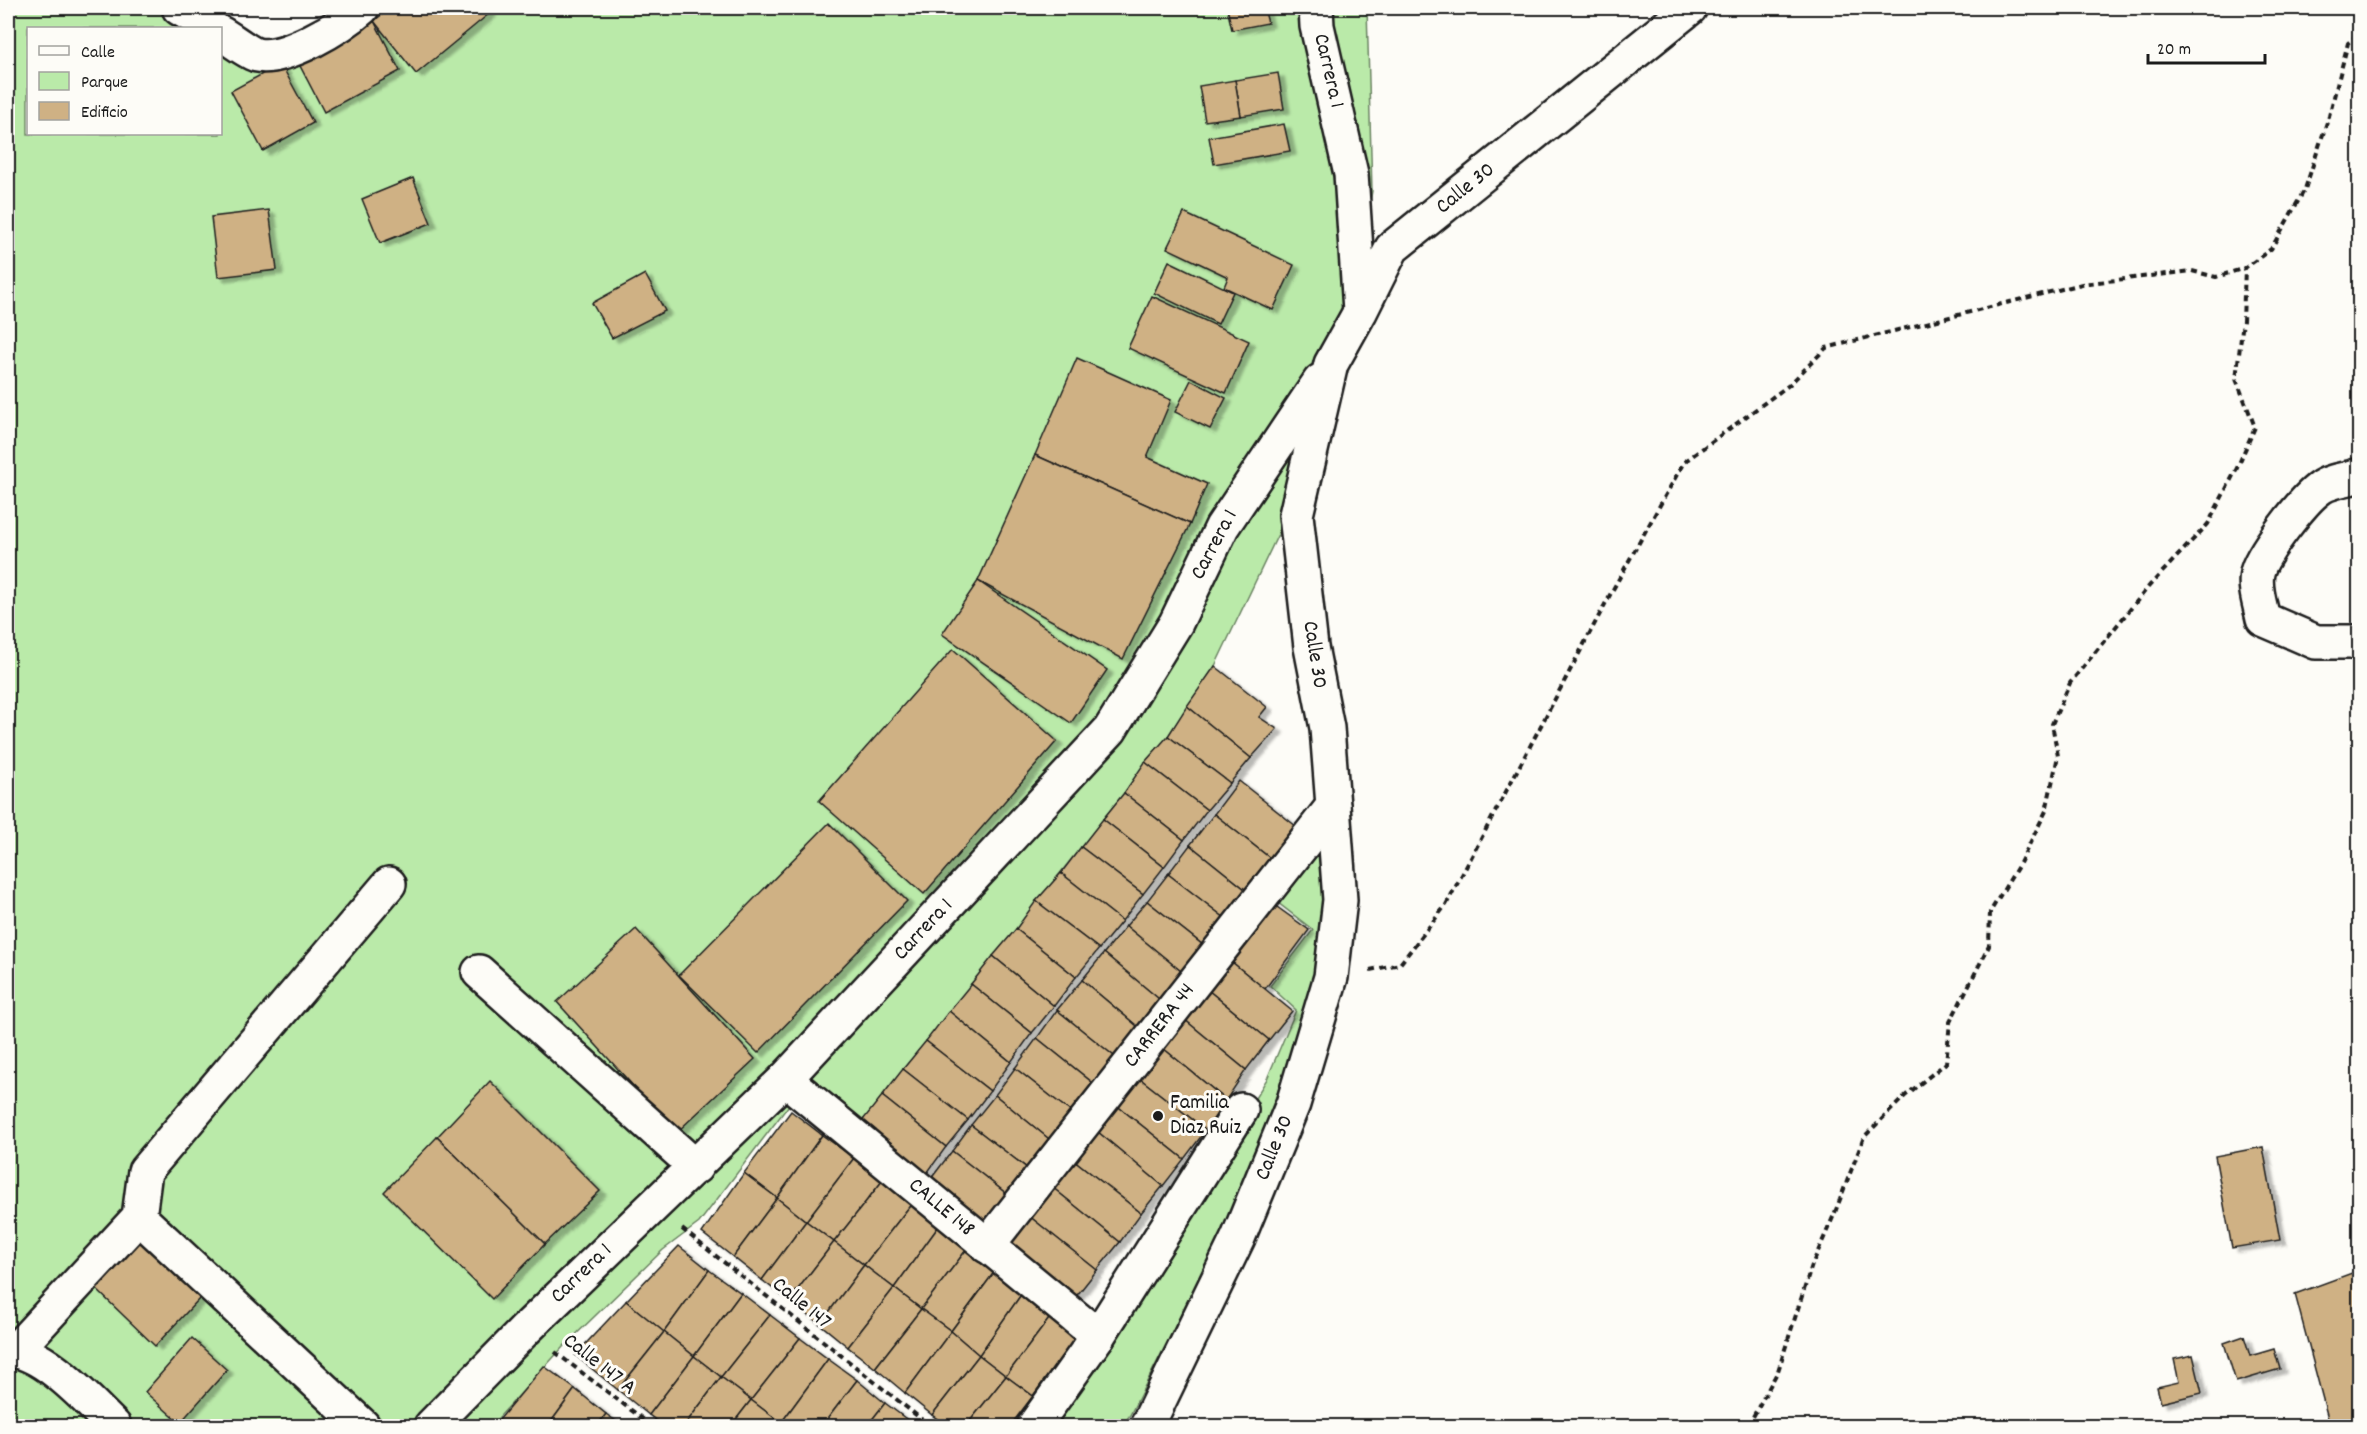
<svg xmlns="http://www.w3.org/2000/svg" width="2367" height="1434" viewBox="0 0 2367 1434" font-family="Dekko,sans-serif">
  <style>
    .green { fill: #baeaa9; stroke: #6b8362; stroke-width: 1.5 }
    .building { fill: #cfb184; stroke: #1c1c1c; stroke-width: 1.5; filter: url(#shadow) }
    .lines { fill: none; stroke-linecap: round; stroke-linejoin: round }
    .minor-casing { stroke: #1c1c1c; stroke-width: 38 }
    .path { stroke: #1c1c1c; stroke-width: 4; stroke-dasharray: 6 4.5; stroke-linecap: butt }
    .minor { stroke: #fdfcf7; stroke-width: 33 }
    .poi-dot { fill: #1c1c1c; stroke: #fdfcf7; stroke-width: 2 }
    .labels { text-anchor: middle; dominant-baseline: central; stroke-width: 6; stroke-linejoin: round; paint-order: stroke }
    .street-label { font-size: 22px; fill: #1c1c1c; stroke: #fdfcf7 }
    .poi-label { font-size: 22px; fill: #1c1c1c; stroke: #fdfcf7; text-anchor: start }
  </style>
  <defs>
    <filter id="shadow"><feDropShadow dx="6" dy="4" stdDeviation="1.5" flood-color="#0004"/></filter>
  </defs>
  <rect width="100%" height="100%" fill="#fdfcf7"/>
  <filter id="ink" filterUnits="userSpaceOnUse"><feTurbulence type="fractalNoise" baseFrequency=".0167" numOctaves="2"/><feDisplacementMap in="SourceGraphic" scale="12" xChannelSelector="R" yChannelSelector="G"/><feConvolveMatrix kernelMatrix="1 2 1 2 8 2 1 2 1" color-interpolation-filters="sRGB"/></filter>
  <g filter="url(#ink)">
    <g class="green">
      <polygon points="8,8 179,8 213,28 28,28 28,134 220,134 221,33 257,55 409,25 497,13 502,8 1367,8 1372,191 1349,317 1291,507 1215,666 1168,736 1124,793 844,1145 792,1101 699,1223 663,1250 563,1347 491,1426 8,1426"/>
      <polygon points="1327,823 1329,930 1294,1048 1231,1217 1130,1415 1122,1426 1046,1426 1104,1341 1267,1079 1296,1010 1270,986 1313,930 1273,899"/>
    </g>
    <g class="building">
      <polygon points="390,8 486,8 490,13 416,74 374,21"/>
      <polygon points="1227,8 1264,8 1268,23 1232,30"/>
      <polygon points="374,21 400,71 324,112 298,62"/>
      <polygon points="281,64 313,123 263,151 231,91"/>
      <polygon points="1278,73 1284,109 1241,116 1235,80"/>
      <polygon points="1235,80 1241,116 1205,121 1199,86"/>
      <polygon points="1284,124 1290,151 1214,164 1209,137"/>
      <polygon points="413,178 431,223 380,243 362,199"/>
      <polygon points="269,210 277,270 218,277 211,217"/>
      <polygon points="1184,213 1294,265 1273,310 1224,287 1228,277 1167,248"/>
      <polygon points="1169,261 1233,292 1218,324 1154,293"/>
      <polygon points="645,274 665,311 612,338 592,303"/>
      <polygon points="1152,296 1249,341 1226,393 1128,348"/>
      <polygon points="1077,358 1171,400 1147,457 1207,484 1190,524 1035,455"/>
      <polygon points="1191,380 1226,398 1210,429 1175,412"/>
      <polygon points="1035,455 1190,524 1123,659 978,581"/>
      <polygon points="978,581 1107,670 1071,723 942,634"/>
      <polygon points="953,649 1057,741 924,894 819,801"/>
      <polygon points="1215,666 1267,707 1259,717 1277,729 1251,758 1187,706"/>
      <polygon points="1187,706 1251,758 1230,783 1168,736"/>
      <polygon points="1168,736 1230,783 1207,810 1145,762"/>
      <polygon points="1145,762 1207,810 1184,840 1124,793"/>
      <polygon points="1239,781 1301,830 1275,862 1214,814"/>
      <polygon points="1124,793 1184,840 1164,867 1103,819"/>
      <polygon points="1214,814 1275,862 1251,894 1190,845"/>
      <polygon points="1103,819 1164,867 1143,894 1081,847"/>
      <polygon points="829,823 907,901 758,1053 679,975"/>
      <polygon points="1190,845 1251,894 1230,922 1168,874"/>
      <polygon points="1081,847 1143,894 1122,921 1061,873"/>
      <polygon points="1061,873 1122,921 1099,949 1036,901"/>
      <polygon points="1168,874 1230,922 1208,949 1147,901"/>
      <polygon points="1036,901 1099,949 1076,977 1016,929"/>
      <polygon points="1147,901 1208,949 1187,976 1126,926"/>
      <polygon points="1270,902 1309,930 1265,989 1227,958"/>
      <polygon points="1126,926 1187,976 1165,1004 1104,953"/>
      <polygon points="636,929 755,1059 676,1133 557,1002"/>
      <polygon points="1016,929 1076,977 1054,1006 993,956"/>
      <polygon points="1104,953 1165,1004 1143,1031 1082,980"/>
      <polygon points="993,956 1054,1006 1032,1033 971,984"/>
      <polygon points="1227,958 1292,1011 1269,1040 1203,986"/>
      <polygon points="1082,980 1143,1031 1119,1060 1057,1010"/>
      <polygon points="971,984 1032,1033 1011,1062 949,1011"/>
      <polygon points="1203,986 1269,1040 1246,1070 1179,1015"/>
      <polygon points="1057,1010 1119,1060 1098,1087 1037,1038"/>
      <polygon points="949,1011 1011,1062 990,1091 926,1041"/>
      <polygon points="1179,1015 1246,1070 1226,1100 1158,1044"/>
      <polygon points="1037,1038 1098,1087 1076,1116 1015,1068"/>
      <polygon points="926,1041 990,1091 968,1120 903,1069"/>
      <polygon points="1158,1044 1226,1100 1206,1130 1134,1074"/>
      <polygon points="1015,1068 1076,1116 1054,1143 995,1095"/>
      <polygon points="903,1069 968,1120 946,1147 882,1096"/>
      <polygon points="1134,1074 1206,1130 1184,1159 1111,1101"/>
      <polygon points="490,1081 600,1191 545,1244 437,1137"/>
      <polygon points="995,1095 1054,1143 1032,1172 971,1125"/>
      <polygon points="882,1096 946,1147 922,1180 855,1130"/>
      <polygon points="1111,1101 1184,1159 1163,1186 1092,1127"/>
      <polygon points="791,1111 822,1135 777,1198 744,1173"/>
      <polygon points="971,1125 1032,1172 1012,1198 952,1151"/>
      <polygon points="1092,1127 1163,1186 1141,1213 1069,1156"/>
      <polygon points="822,1135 854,1158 806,1221 777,1198"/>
      <polygon points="437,1137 545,1244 492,1299 384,1192"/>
      <polygon points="2263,1147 2280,1240 2232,1248 2215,1156"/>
      <polygon points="952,1151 1012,1198 987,1233 927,1184"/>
      <polygon points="1069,1156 1141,1213 1120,1242 1047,1183"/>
      <polygon points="854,1158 883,1180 834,1242 806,1221"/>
      <polygon points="744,1173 777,1198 733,1257 702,1233"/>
      <polygon points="883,1180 913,1202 864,1265 834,1242"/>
      <polygon points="1047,1183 1120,1242 1097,1270 1024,1212"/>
      <polygon points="777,1198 806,1221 762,1280 733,1257"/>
      <polygon points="913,1202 941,1223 894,1288 864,1265"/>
      <polygon points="1024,1212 1097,1270 1074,1299 1001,1243"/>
      <polygon points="806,1221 834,1242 789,1301 762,1280"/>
      <polygon points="941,1223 970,1245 921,1309 894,1288"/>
      <polygon points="138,1239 200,1298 155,1346 94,1287"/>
      <polygon points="834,1242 864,1265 820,1324 789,1301"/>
      <polygon points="970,1245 998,1267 951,1331 921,1309"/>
      <polygon points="679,1246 709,1270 664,1332 626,1301"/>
      <polygon points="864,1265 894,1288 848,1347 820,1324"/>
      <polygon points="998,1267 1025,1289 979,1355 951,1331"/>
      <polygon points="709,1270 741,1293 694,1356 664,1332"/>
      <polygon points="2360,1270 2360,1426 2330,1426 2295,1294"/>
      <polygon points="894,1288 921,1309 875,1368 848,1347"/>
      <polygon points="1025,1289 1055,1311 1006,1376 979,1355"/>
      <polygon points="741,1293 770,1315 721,1377 694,1356"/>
      <polygon points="626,1301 664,1332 618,1390 575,1355"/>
      <polygon points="921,1309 951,1331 905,1393 875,1368"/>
      <polygon points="1055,1311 1081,1330 1033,1396 1006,1376"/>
      <polygon points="770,1315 800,1338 751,1400 721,1377"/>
      <polygon points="951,1331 979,1355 932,1415 905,1393"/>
      <polygon points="664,1332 694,1356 649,1415 618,1390"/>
      <polygon points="2244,1336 2250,1356 2274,1349 2280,1369 2236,1382 2224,1343"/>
      <polygon points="192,1338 227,1370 180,1423 145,1392"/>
      <polygon points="800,1338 828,1359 781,1423 751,1400"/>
      <polygon points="979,1355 1006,1376 966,1426 947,1426 932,1415"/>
      <polygon points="2193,1355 2202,1393 2161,1403 2157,1387 2179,1382 2174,1359"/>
      <polygon points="694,1356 721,1377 684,1426 664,1426 649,1415"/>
      <polygon points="828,1359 857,1380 822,1426 786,1426 781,1423"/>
      <polygon points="544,1366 575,1389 548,1426 494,1426"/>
      <polygon points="1006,1376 1033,1396 1010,1426 966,1426"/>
      <polygon points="721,1377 751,1400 731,1426 684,1426"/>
      <polygon points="857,1380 885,1403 867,1426 822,1426"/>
      <polygon points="575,1389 606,1414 597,1426 548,1426"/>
      <polygon points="751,1400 781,1423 779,1426 731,1426"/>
      <polygon points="885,1403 913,1424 911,1426 867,1426"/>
      <polygon points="606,1414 623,1426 597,1426"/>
    </g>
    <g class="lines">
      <defs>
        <g id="minor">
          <polyline points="179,8 213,28"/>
          <polyline points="1316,8 1317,26 1351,174 1360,311"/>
          <path d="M220 33C230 38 248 53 257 55 285 61 342 26 362 8"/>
          <path d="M2360 475C2348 479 2329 481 2320 488 2304 499 2260 555 2257 573 2254 588 2260 604 2263 619L2316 642H2360"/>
          <polyline points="479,972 696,1167"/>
          <polyline points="785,1079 1098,1336"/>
          <polyline points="139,1217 363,1426"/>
          <polyline points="987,1246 1333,806"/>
          <path d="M8 1351C42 1348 91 1404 114 1426"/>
          <polyline points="15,1351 139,1217 145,1171 389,884"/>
          <polyline points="431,1426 526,1329 785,1079 1110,730 1176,623 1222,527 1320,381"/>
          <polyline points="1034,1426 1098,1336 1241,1110"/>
          <polyline points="1147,1426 1238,1238 1293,1104 1331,977 1340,900 1333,806 1327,728 1311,647 1296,515 1331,364 1360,312 1392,248 1690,8"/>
        </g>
      </defs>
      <use href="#minor" class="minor-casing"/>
      <g class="path">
        <polyline points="1370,970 1400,964 1446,905 1611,593 1684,462 1789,385 1826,348 2082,284 2192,271 2216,277 2245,268 2271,249 2305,189 2329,116 2348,43 2360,33"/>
        <polyline points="682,1229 930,1426"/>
        <polyline points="555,1352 652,1426"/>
        <polyline points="1748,1426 1778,1371 1812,1265 1834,1215 1864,1137 1905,1096 1946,1063 1950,1022 1989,946 1990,912 2020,863 2046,811 2058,756 2052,724 2070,683 2150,585 2208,524 2237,468 2255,427 2236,379 2243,321 2245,268"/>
      </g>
      <use href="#minor" class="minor"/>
    </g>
  </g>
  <circle class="poi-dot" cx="1158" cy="1116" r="6"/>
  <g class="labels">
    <g class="street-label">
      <text transform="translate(1328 71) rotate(77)">Carrera 1</text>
      <text transform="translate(1466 189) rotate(-39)">Calle 30</text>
      <text transform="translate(1215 545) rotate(-62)">Carrera 1</text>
      <text transform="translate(1314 655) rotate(81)">Calle 30</text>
      <text transform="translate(924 930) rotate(-47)">Carrera 1</text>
      <text transform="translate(1160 1026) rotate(-52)">CARRERA 44</text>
      <text transform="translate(1275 1148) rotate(-68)">Calle 30</text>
      <text transform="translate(941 1208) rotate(40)">CALLE 148</text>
      <text transform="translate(582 1274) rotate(-44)">Carrera 1</text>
      <text transform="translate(801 1304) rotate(39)">Calle 147</text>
      <text transform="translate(599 1365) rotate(38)">Calle 147 A</text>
    </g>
    <g class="poi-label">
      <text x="1170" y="1103">Familia<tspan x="1170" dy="25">Diaz Ruiz</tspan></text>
    </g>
  </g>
  <rect width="2367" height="1434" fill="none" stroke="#fdfcf7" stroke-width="30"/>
  <rect x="15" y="15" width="2337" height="1404" fill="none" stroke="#1c1c1c" stroke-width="2" filter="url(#ink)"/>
  <rect x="27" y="27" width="195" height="108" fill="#fdfcf7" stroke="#a3a29f" stroke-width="1.5"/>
  <rect x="39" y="46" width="30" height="9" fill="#fdfcf7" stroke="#a3a29f" stroke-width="1.5"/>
  <text x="81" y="57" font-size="18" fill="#1c1c1c">Calle</text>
  <rect x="39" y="72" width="30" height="18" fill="#baeaa9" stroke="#a3a29f" stroke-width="1.5"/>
  <text x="81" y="87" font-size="18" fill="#1c1c1c">Parque</text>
  <rect x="39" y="102" width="30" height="18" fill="#cfb184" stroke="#a3a29f" stroke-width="1.5"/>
  <text x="81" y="117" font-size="18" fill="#1c1c1c">Edificio</text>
  <path d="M2148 54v9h117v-9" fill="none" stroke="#1c1c1c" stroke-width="3"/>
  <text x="2157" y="54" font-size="18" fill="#1c1c1c" stroke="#fdfcf7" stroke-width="4.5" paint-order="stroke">20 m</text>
</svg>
